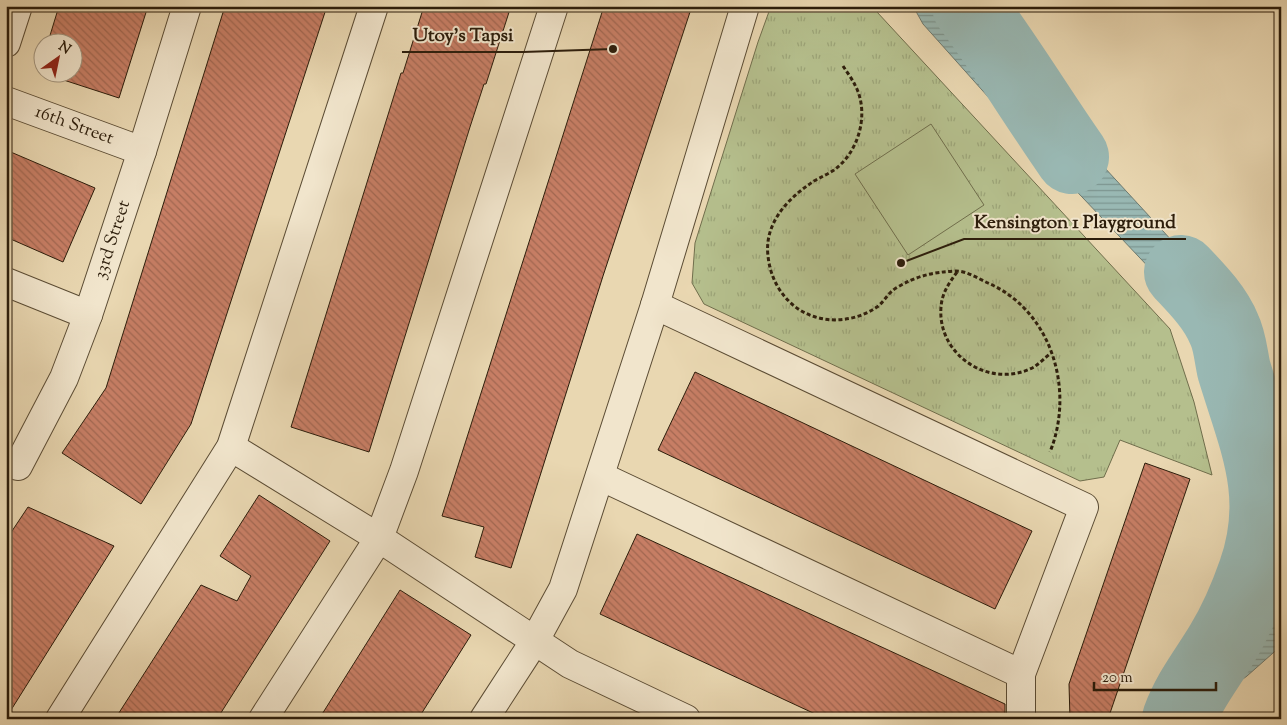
<svg xmlns="http://www.w3.org/2000/svg" width="1287" height="725" viewBox="0 0 1287 725" font-family="'Sorts Mill Goudy',serif">
  <style>
    .grass { fill: url(#grass-tufts); stroke: #706e4c }
    .pitch { fill: #b5bf8d; stroke: #706e4c }
    .water { fill: url(#water-rules); stroke: #6d7a70 }
    .lines { fill: none; stroke-linecap: round; stroke-linejoin: round }
    .river { stroke: #99b8b3; stroke-width: 74 }
    .building { fill: url(#building-back-hatch); stroke: #2c1d0b }
    .minor-casing { stroke: #5b4c34; stroke-width: 30 }
    .path { stroke: #2c1d0b; stroke-width: 3; stroke-dasharray: 4 2.5; stroke-linecap: butt }
    .minor { stroke: #f1e5cc; stroke-width: 28 }
    .labels { text-anchor: middle; dominant-baseline: central; stroke-width: 4; stroke-linejoin: round; paint-order: stroke }
    .street-label { font-size: 18px; fill: #2c1d0b; stroke: #f1e5cc }
    .leader { fill: none; stroke: #2c1d0b; stroke-width: 2 }
    .callout-dot { fill: #2c1d0b; stroke: #f1e5cc; stroke-width: 2 }
    .callout-label { font-size: 19px; text-anchor: middle; font-weight: bold; fill: #2c1d0b; stroke: #f1e5cc; stroke-width: 4; stroke-linejoin: round; paint-order: stroke }
  </style>
  <defs>
    <pattern id="grass-tufts" width="24" height="20" patternUnits="userSpaceOnUse" patternTransform="scale(1.25)"><rect width="24" height="20" fill="#b5bf8d"/><path d="M3 7l-1-3M5 7V3M7 7l1-3M15 17l-1-3M17 17v-4M19 17l1-3" fill="none" stroke="#9ca478"/></pattern>
    <pattern id="water-rules" width="6" height="5" patternUnits="userSpaceOnUse" patternTransform="scale(1.25)"><rect width="6" height="5" fill="#99b8b3"/><path d="M0 2.5h6" fill="none" stroke="#7d9590"/></pattern>
    <pattern id="building-back-hatch" width="6" height="6" patternUnits="userSpaceOnUse" patternTransform="scale(1.25)"><rect width="6" height="6" fill="#c77e65"/><path d="M-1 5l2 2M0 0l6 6M5-1l2 2" fill="none" stroke="#a26751"/></pattern>
  </defs>
  <rect width="100%" height="100%" fill="#e9d7b1"/>
  <filter id="stains"><feTurbulence type="fractalNoise" baseFrequency=".004" numOctaves="4"/><feColorMatrix values="0 0 0 0 .2 0 0 0 0 .09 0 0 0 0 .02 0 0 0 .5 -.17"/></filter>
  <radialGradient id="worn" r=".72"><stop offset=".6" stop-color="#630" stop-opacity="0"/><stop offset="1" stop-color="#630" stop-opacity=".3"/></radialGradient>
  <polygon class="grass" points="771,6 875,6 877,12 1170,329 1194,402 1212,475 1120,440 1104,477 1080,481 704,304 692,283 695,243 758,42"/>
  <polygon class="pitch" points="931,124 984,205 908,255 855,174"/>
  <polygon class="water" points="913,6 954,6 966,25 1022,78 1209,281 1256,341 1281,449 1281,646 1247,676 1214,700 1205,719 1161,719 1164,699 1192,658 1235,622 1265,574 1271,520 1247,422 1236,363 1158,277 1007,118 923,24"/>
  <g class="lines">
    <g class="river">
      <path d="M969 6C1006 55 1037 107 1072 157"/>
      <path d="M1179 719C1189 691 1207 669 1222 644 1235 623 1247 595 1255 572 1282 495 1256 442 1234 370 1231 357 1230 341 1224 329 1215 307 1197 289 1181 272"/>
    </g>
  </g>
  <g class="building">
    <polygon points="59,6 148,6 119,98 39,72 42,60 42,72 72,72 72,42 48,42"/>
    <polygon points="225,6 327,6 191,424 141,504 62,453 106,388"/>
    <polygon points="424,6 511,6 486,84 484,84 470,127 369,452 291,427 401,73 403,73"/>
    <polygon points="604,6 692,6 603,276 511,568 475,557 484,527 442,516"/>
    <polygon points="6,150 95,188 63,262 6,237"/>
    <polygon points="695,372 1032,531 995,609 658,450"/>
    <polygon points="1145,463 1190,479 1108,719 1070,719 1069,684"/>
    <polygon points="259,495 330,541 217,719 115,719 201,585 237,601 251,576 220,556"/>
    <polygon points="28,507 114,546 6,718 6,540"/>
    <polygon points="637,534 1005,704 1005,719 826,719 600,614"/>
    <polygon points="400,590 471,635 454,662 418,719 319,719"/>
  </g>
  <g class="lines">
    <defs>
      <g id="minor">
        <polyline points="6,43 18,6"/>
        <polyline points="6,101 142,151"/>
        <polyline points="6,282 88,315"/>
        <polyline points="655,305 1084,507 1021,674 1021,719"/>
        <polyline points="231,447 379,538 570,664 686,719"/>
        <polyline points="6,462 18,466 64,378 88,315 142,151 187,6"/>
        <polyline points="600,476 1021,674"/>
        <polyline points="60,719 231,447 374,6"/>
        <polyline points="263,719 379,538 404,471 554,6"/>
        <polyline points="484,719 534,642 563,589 655,305 745,6"/>
      </g>
    </defs>
    <use href="#minor" class="minor-casing"/>
    <g class="path">
      <path d="M843 66C847 72 852 79 855 85 870 113 859 152 834 170 828 174 821 177 814 181 788 198 764 223 768 256 770 275 778 292 793 305 817 325 852 324 877 307 884 302 888 293 896 288 916 276 933 272 956 271 967 271 979 279 988 283 1052 311 1075 390 1050 452"/>
      <path d="M957 272C949 283 942 293 941 307 937 356 991 390 1034 367 1040 363 1046 357 1052 352"/>
    </g>
    <use href="#minor" class="minor"/>
  </g>
  <g class="labels">
    <g class="street-label">
      <text transform="translate(74 126) rotate(20)">16th Street</text>
      <text transform="translate(113 240) rotate(-72)">33rd Street</text>
    </g>
  </g>
  <path class="leader" d="M613 49L523 52H402M901 263L964 239H1186"/>
  <g class="callout-dot">
    <circle cx="613" cy="49" r="5"/>
    <circle cx="901" cy="263" r="5"/>
  </g>
  <g class="callout-label">
    <text x="463" y="41">Utoy's Tapsi</text>
    <text x="1075" y="228">Kensington 1 Playground</text>
  </g>
  <rect width="1287" height="725" fill="none" stroke="#e9d7b1" stroke-width="25"/>
  <rect x="8" y="8" width="1272" height="710" fill="none" stroke="#2c1d0b" stroke-width="2.5"/>
  <rect x="12" y="12" width="1262" height="700" fill="none" stroke="#2c1d0b"/>
  <g transform="translate(58 58) rotate(33)"><circle r="24" fill="#f1e5cc" stroke="#a2957f"/>
  <path d="M0-4L9 19L0 12L-9 19Z" fill="#8f2418"/>
  <text y="-8" font-size="14" font-weight="bold" text-anchor="middle" fill="#2c1d0b">N</text>
  </g>
  <path d="M1094 682v8h122v-8" fill="none" stroke="#2c1d0b" stroke-width="2.5"/>
  <text x="1102" y="682" font-size="15" fill="#2c1d0b" stroke="#f1e5cc" stroke-width="4" paint-order="stroke">20 m</text>
  <rect width="100%" height="100%" filter="url(#stains)"/>
  <rect width="100%" height="100%" fill="url(#worn)"/>
</svg>
